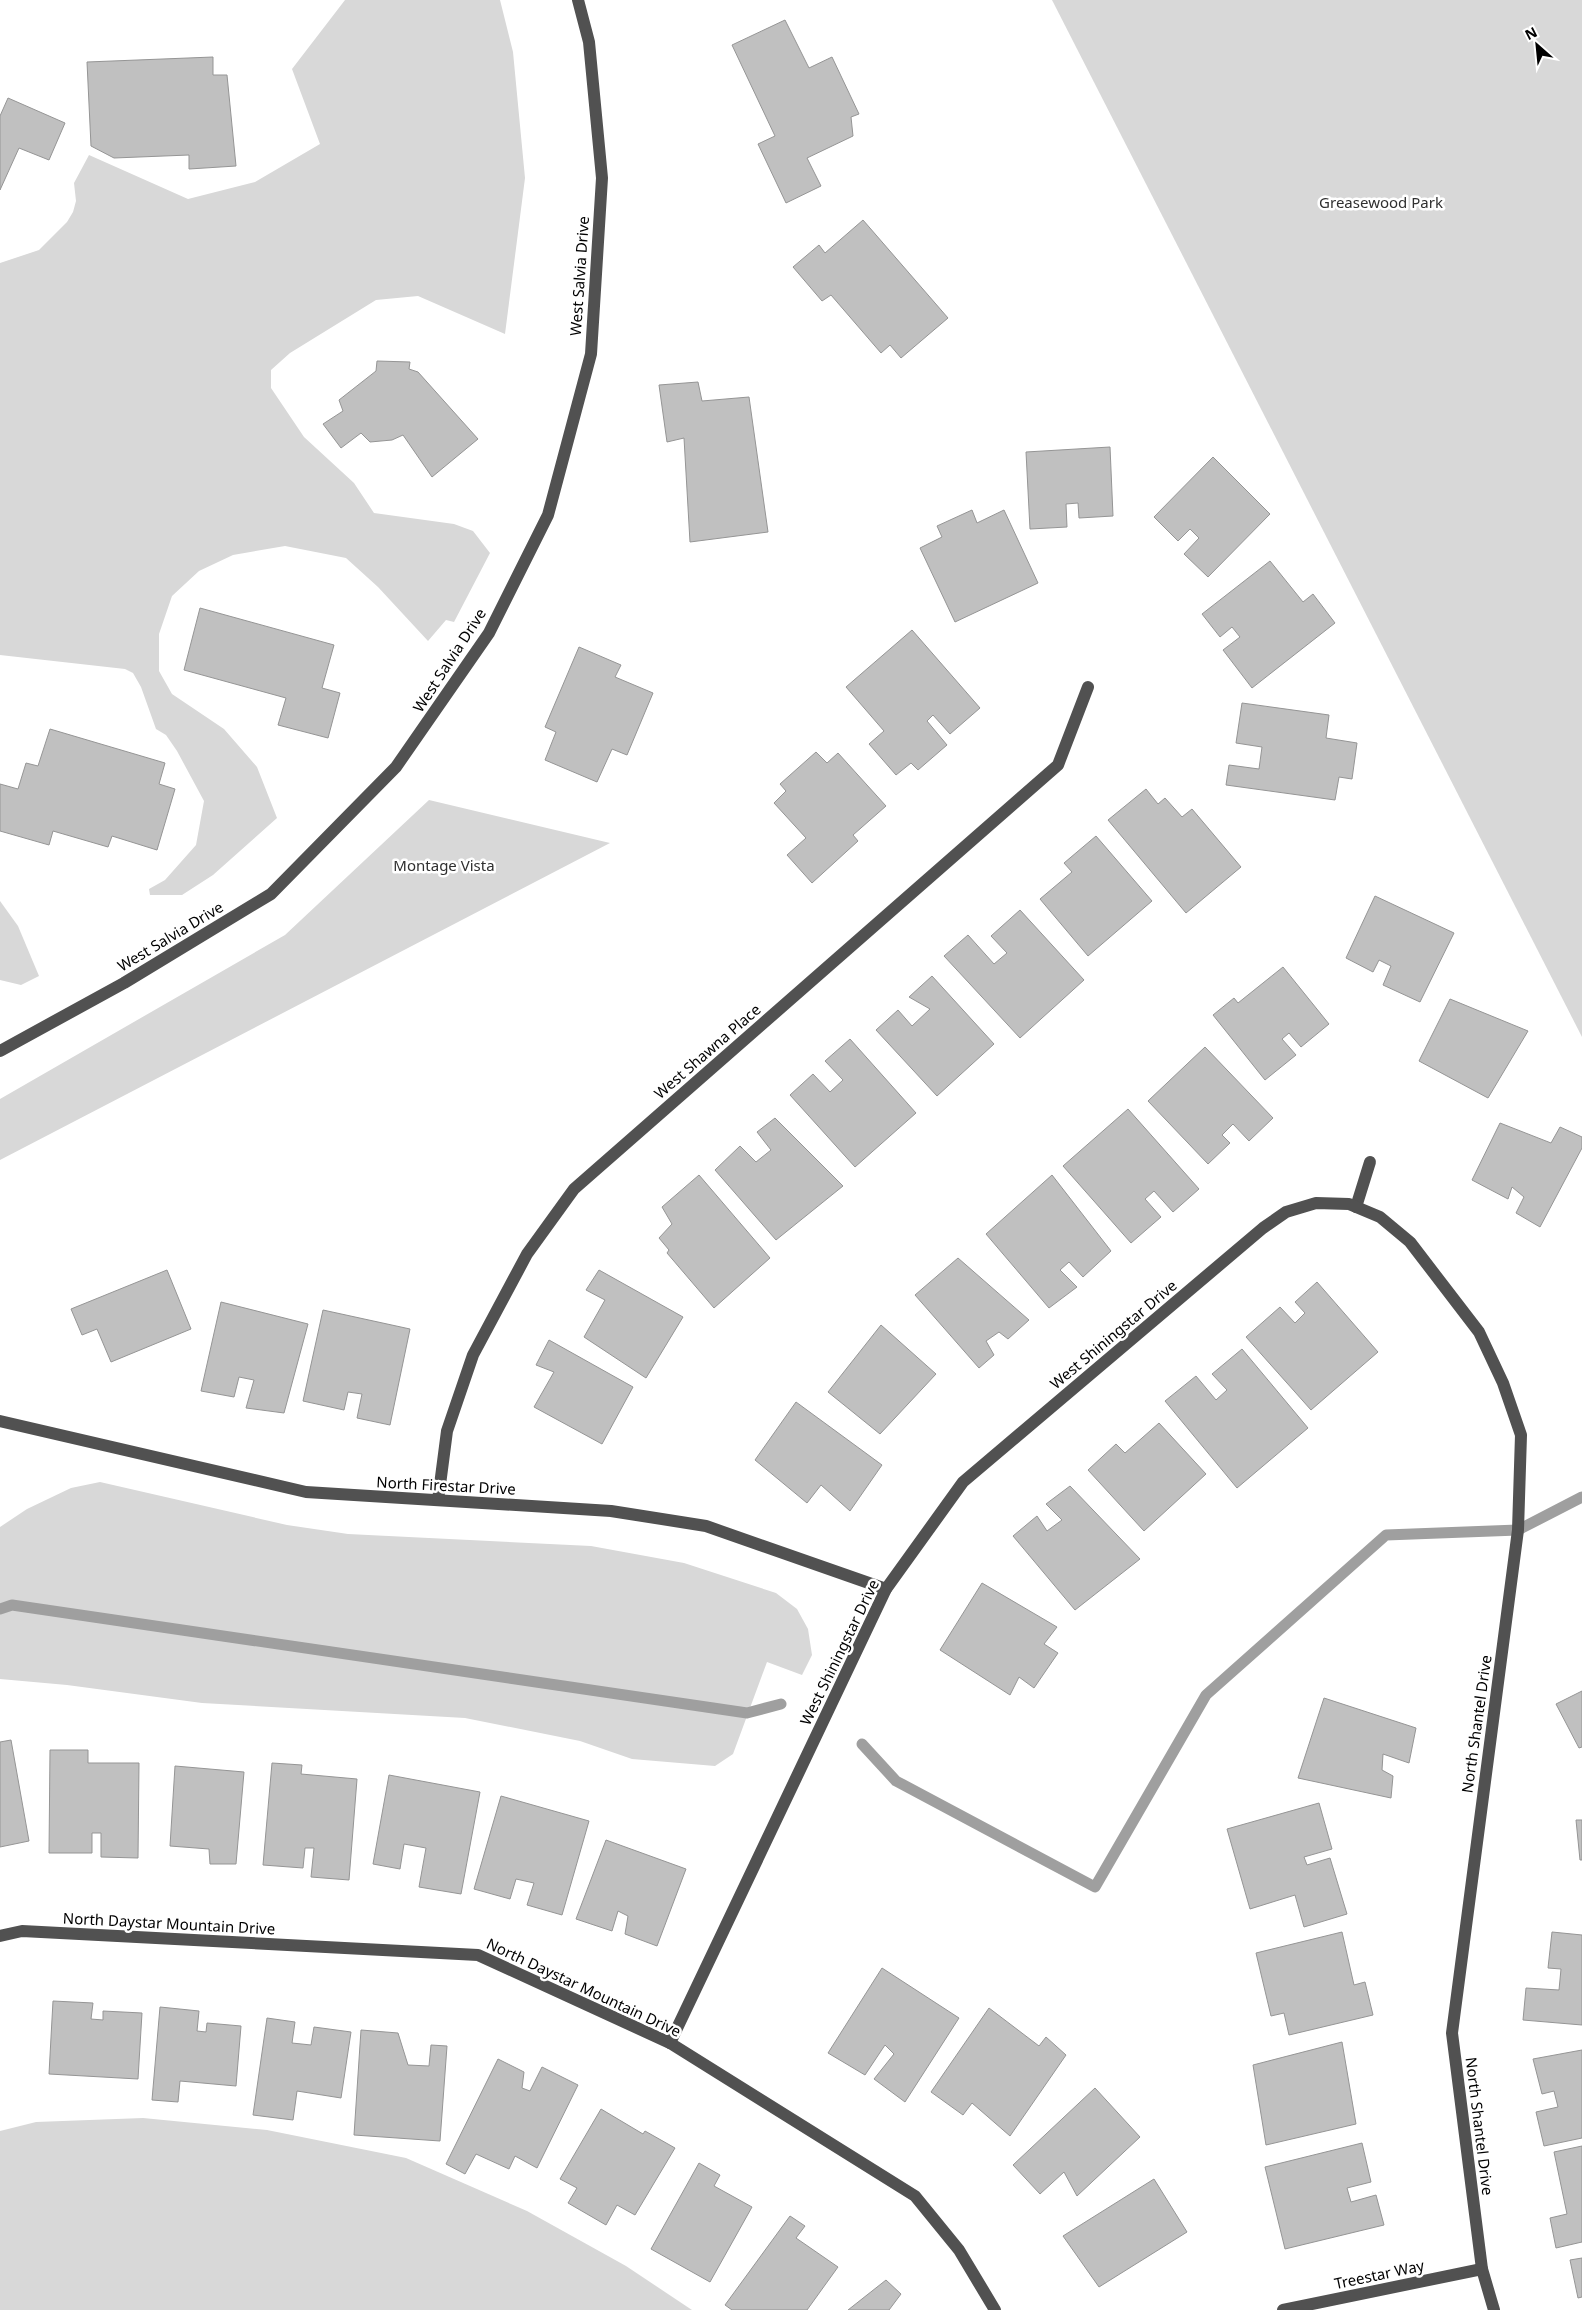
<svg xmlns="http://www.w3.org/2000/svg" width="1582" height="2310" viewBox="0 0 1582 2310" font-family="'Noto Sans',sans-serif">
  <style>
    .green { fill: #d8d8d8 }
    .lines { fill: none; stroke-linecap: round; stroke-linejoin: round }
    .stream { stroke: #9f9f9f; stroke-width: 11 }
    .building { fill: #c0c0c0; stroke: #959595 }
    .minor { stroke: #515151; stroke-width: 12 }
    .labels { text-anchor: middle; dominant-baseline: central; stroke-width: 5; stroke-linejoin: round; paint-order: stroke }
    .park-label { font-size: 15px; fill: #2f2f2f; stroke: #fff }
    .street-label { font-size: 15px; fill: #000; stroke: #fff }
  </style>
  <rect width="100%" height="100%" fill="#fff"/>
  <g class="green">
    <polygon points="345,0 500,0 513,52 525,178 505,334 418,296 376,300 290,353 271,370 271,388 304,437 354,483 374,513 454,524 473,531 490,553 454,622 446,620 428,641 378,587 346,558 285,546 233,555 199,571 172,596 159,634 159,671 172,694 224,729 257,767 277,818 213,875 182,895 150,895 149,889 165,880 196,845 204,801 177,751 166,735 156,729 141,687 133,673 125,669 0,655 0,263 39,250 67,222 73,212 76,201 74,183 89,155 188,199 255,182 320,144 292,69"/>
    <polygon points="1052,0 1582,0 1582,1037"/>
    <polygon points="429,800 610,843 0,1160 0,1099 285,935"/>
    <polygon points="0,901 18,926 39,976 21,985 0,980"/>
    <polygon points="100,1482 287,1525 348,1534 591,1546 684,1563 776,1593 797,1609 808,1629 812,1655 802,1675 767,1662 733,1754 715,1766 632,1759 580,1741 465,1718 202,1703 67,1685 0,1679 0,1527 27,1509 71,1488"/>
    <polygon points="143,2118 267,2130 406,2158 527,2211 626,2266 692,2310 0,2310 0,2131 36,2122"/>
  </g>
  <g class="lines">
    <g class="stream">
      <polyline points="0,1609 12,1605 747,1713 781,1704"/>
      <polyline points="862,1744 896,1781 1095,1887 1206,1695 1386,1535 1518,1530 1582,1497"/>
    </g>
  </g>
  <g class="building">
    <polygon points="785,20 809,68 832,57 859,114 851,117 853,136 807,158 821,186 786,203 758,144 775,136 732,45"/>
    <polygon points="213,57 213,75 227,75 236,166 189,169 189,155 114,158 91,146 87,62"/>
    <polygon points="8,98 65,123 49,160 19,148 0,190 0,116"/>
    <polygon points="863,220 948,318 901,358 890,345 881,353 831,295 822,301 793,267 819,245 825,253"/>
    <polygon points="377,361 410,362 409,369 418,372 478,439 432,477 403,435 392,440 370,442 361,433 341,448 323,424 343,411 339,400 376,371"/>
    <polygon points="698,382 702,401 749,397 768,532 690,542 684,438 667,442 659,385"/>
    <polygon points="1110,447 1113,516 1079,518 1078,503 1066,504 1067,527 1030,529 1026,452"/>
    <polygon points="1213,457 1270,514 1208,577 1184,554 1199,538 1190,529 1178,541 1154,517"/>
    <polygon points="972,510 977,523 1004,510 1038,583 955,622 920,548 942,537 937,526"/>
    <polygon points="1270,561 1303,602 1313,594 1335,623 1252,688 1223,650 1240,637 1232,627 1220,637 1202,614"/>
    <polygon points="200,608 334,645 322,688 340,693 328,738 278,725 286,698 184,670"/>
    <polygon points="912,630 980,708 950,734 933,715 927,721 947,745 918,770 911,763 896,775 869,744 884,731 846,687"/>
    <polygon points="579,647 621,665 615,677 653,693 627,755 612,749 597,782 545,760 556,732 545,727"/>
    <polygon points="1242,703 1329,715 1326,738 1357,743 1352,779 1339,777 1335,800 1226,785 1229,765 1259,769 1262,747 1236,743"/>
    <polygon points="50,729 165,763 159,784 175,789 157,850 112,836 108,847 53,831 49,845 0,831 0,784 18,789 26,763 38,766"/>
    <polygon points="816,752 827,763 838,753 886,806 853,835 858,841 812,883 787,855 806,838 774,803 786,791 780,784"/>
    <polygon points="1146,789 1158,804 1165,798 1182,817 1192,809 1241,867 1186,913 1108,820"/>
    <polygon points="1096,836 1152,901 1088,956 1040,899 1072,872 1064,863"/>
    <polygon points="1375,896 1454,933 1420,1002 1383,985 1391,966 1379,960 1373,972 1346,958"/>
    <polygon points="1020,910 1084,980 1020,1038 944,956 968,935 994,964 1007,953 991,936"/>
    <polygon points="1283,967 1329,1024 1301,1047 1289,1033 1282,1039 1296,1055 1265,1080 1213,1015 1234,998 1238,1003"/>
    <polygon points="932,976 994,1044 937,1096 876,1030 898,1010 912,1026 930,1009 909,997"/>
    <polygon points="1450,999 1528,1031 1488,1098 1419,1061"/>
    <polygon points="850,1039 916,1113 855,1167 790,1095 813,1074 830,1092 843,1080 825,1061"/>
    <polygon points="1205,1047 1273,1118 1249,1141 1233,1124 1222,1135 1230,1143 1208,1164 1148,1101"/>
    <polygon points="1128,1109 1199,1189 1173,1212 1154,1191 1145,1199 1161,1217 1131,1243 1063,1166"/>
    <polygon points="775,1118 843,1186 776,1240 715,1170 740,1146 756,1162 771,1150 757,1132"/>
    <polygon points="1500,1123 1551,1143 1560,1127 1582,1137 1582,1148 1540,1227 1516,1213 1524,1197 1512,1187 1508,1199 1472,1180"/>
    <polygon points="699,1175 770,1258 714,1308 667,1253 669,1250 659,1238 672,1224 662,1207"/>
    <polygon points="1052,1175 1111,1251 1083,1277 1069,1262 1060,1270 1077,1287 1049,1308 986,1234"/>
    <polygon points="958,1258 1029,1320 1008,1339 999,1332 986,1341 994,1355 979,1368 915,1295"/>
    <polygon points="167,1270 191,1329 111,1362 97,1329 82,1335 71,1309"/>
    <polygon points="599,1270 683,1317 646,1378 584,1337 605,1300 586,1290"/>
    <polygon points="1317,1282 1378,1352 1311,1410 1246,1337 1280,1307 1295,1323 1305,1313 1295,1302"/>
    <polygon points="221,1302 308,1324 284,1413 246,1408 254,1380 239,1377 234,1397 201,1391"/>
    <polygon points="323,1310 410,1329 390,1425 357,1418 362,1394 348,1392 344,1410 303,1401"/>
    <polygon points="881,1325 936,1374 880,1434 828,1392"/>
    <polygon points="549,1340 633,1387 602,1444 534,1407 554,1372 536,1365"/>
    <polygon points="1242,1349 1308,1428 1237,1488 1165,1401 1196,1376 1216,1400 1227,1390 1212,1374"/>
    <polygon points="796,1402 882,1465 850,1511 821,1485 807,1503 755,1460"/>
    <polygon points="1159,1423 1206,1474 1144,1531 1088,1470 1116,1444 1125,1453"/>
    <polygon points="1070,1486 1140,1559 1075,1610 1013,1536 1037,1516 1047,1531 1062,1520 1046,1504"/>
    <polygon points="982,1583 1057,1627 1044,1644 1058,1653 1034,1688 1019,1677 1010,1695 940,1650"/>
    <polygon points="1582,1691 1582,1747 1579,1748 1556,1704"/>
    <polygon points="1324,1698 1416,1728 1409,1763 1383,1754 1382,1770 1393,1776 1391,1798 1298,1778"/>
    <polygon points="11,1740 29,1841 0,1847 0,1742"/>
    <polygon points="50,1750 88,1750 88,1763 139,1763 138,1858 101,1857 101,1833 92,1833 92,1853 49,1853"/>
    <polygon points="272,1763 302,1765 301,1774 357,1779 349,1880 311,1877 314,1848 305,1848 303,1868 263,1865"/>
    <polygon points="175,1766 244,1772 236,1864 210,1864 209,1849 170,1846"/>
    <polygon points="389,1775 480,1792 461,1894 419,1887 426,1848 404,1844 400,1869 373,1864"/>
    <polygon points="501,1796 589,1821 562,1915 527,1905 534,1883 516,1879 510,1899 474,1889"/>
    <polygon points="1319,1803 1332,1849 1304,1857 1307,1865 1330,1858 1347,1914 1304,1927 1295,1895 1250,1909 1227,1829"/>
    <polygon points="1576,1820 1582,1820 1582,1860 1580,1860"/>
    <polygon points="606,1840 686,1869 657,1946 625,1934 628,1916 618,1911 612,1931 576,1919"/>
    <polygon points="1342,1932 1354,1985 1365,1982 1373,2015 1289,2035 1284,2013 1271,2016 1256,1953"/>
    <polygon points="1552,1932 1582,1935 1582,2025 1523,2020 1526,1988 1559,1990 1561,1969 1548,1968"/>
    <polygon points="882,1968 959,2018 905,2102 874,2079 894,2054 885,2045 865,2075 828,2053"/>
    <polygon points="53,2001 93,2003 91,2019 103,2020 103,2011 142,2013 138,2079 49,2074"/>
    <polygon points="160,2007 199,2011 197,2031 206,2032 207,2023 241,2026 236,2086 180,2081 178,2102 152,2100"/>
    <polygon points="989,2008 1039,2046 1046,2037 1066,2055 1010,2136 972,2103 963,2115 931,2092"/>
    <polygon points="267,2018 295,2022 292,2043 311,2045 314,2027 351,2032 341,2098 297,2091 293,2120 253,2115"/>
    <polygon points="361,2030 398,2033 408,2065 429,2066 431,2045 447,2046 440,2141 354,2135"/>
    <polygon points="1342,2042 1356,2124 1266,2145 1253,2065"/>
    <polygon points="1582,2050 1582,2138 1544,2146 1536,2112 1558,2107 1554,2091 1542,2094 1533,2059"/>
    <polygon points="498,2059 524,2072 522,2088 530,2091 542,2067 578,2085 537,2168 515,2156 509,2169 476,2154 465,2174 446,2164"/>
    <polygon points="1095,2088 1140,2137 1077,2196 1064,2172 1040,2194 1013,2165"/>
    <polygon points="601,2109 643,2134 645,2131 675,2148 635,2215 617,2205 606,2225 568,2203 577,2188 560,2179"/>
    <polygon points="1362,2143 1371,2182 1347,2188 1351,2202 1376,2195 1384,2225 1285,2249 1265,2167"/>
    <polygon points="1582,2146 1582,2242 1556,2248 1550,2218 1567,2214 1554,2152"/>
    <polygon points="699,2163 720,2175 714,2186 752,2207 710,2282 651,2249"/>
    <polygon points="1154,2179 1187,2232 1099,2287 1063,2236"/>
    <polygon points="790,2216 805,2226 796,2238 838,2267 807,2310 732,2310 725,2305"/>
    <polygon points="1582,2258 1582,2297 1578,2298 1570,2260"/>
    <polygon points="886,2280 901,2294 889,2310 848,2310"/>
  </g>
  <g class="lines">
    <g class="minor">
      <polyline points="0,1051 124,983 271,894 396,767 489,633 548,515 591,354 602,178 589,42 578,0"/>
      <polyline points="1356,1207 1370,1162"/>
      <polyline points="0,1421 306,1492 611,1511 706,1526 886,1589"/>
      <polyline points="438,1500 447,1431 473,1355 527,1254 574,1189 1058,765 1088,687"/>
      <polyline points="0,1936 22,1931 478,1955 670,2043 915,2196 959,2250 995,2310"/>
      <polyline points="670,2043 886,1589 963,1482 1263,1228 1286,1212 1316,1203 1349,1204 1380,1217 1410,1242 1479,1332 1503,1383 1521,1435 1518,1530 1452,2033 1482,2269 1494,2310"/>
      <polyline points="1283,2310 1482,2269"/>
    </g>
  </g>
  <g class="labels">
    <g class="park-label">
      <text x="1381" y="202">Greasewood Park</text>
      <text x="444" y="865">Montage Vista</text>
    </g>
    <g class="street-label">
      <text transform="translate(579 276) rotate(-86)">West Salvia Drive</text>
      <text transform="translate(449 660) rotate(-57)">West Salvia Drive</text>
      <text transform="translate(170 936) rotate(-31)">West Salvia Drive</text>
      <text transform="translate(707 1051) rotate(-41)">West Shawna Place</text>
      <text transform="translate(1113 1334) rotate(-40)">West Shiningstar Drive</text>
      <text transform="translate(446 1485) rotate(3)">North Firestar Drive</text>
      <text transform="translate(839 1652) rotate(-64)">West Shiningstar Drive</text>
      <text transform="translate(1476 1724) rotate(-82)">North Shantel Drive</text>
      <text transform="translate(169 1923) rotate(3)">North Daystar Mountain Drive</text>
      <text transform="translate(584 1987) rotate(25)">North Daystar Mountain Drive</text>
      <text transform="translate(1480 2126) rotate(83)">North Shantel Drive</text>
      <text transform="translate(1379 2274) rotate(-12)">Treestar Way</text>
    </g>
  </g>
  <g transform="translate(1537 45) rotate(333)" stroke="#ffffff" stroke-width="4" paint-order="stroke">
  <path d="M0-4L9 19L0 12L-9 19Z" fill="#000000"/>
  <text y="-8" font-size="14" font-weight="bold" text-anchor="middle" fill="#000000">N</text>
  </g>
</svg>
